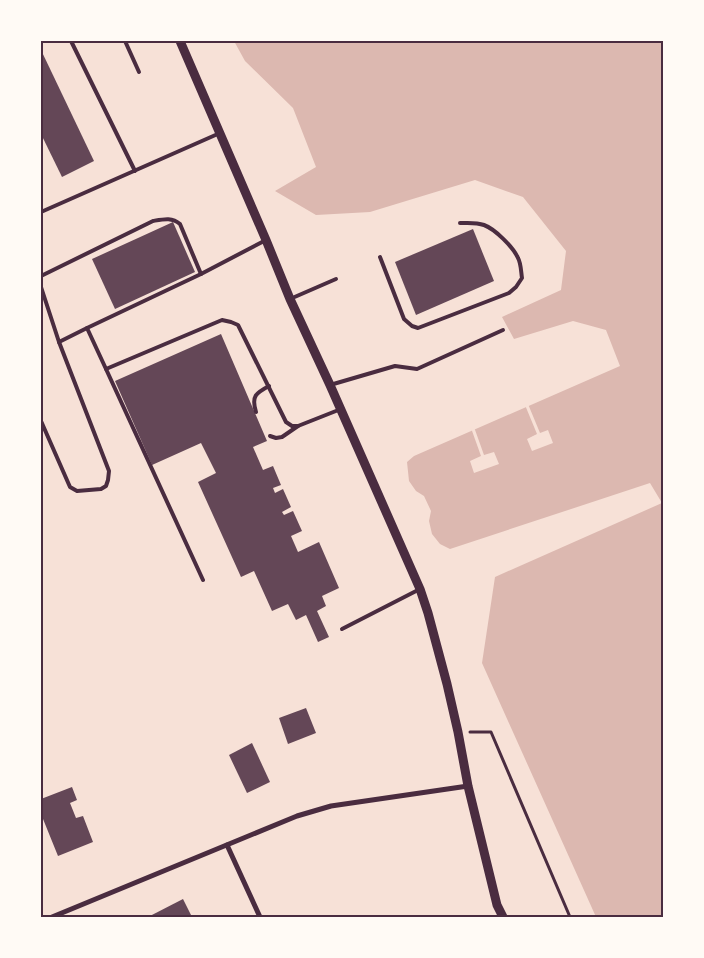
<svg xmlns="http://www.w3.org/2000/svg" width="704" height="958" viewBox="0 0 704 958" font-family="Rubik,sans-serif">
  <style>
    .water { fill: #dcb8b0 }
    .pier { fill: #f7e1d7 }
    .building { fill: #644757 }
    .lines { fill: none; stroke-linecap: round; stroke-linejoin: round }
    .path { stroke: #4a2c40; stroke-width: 3 }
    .service { stroke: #4a2c40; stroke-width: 4 }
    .minor { stroke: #4a2c40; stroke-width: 5 }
    .tertiary { stroke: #4a2c40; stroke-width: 9 }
    .neatline { fill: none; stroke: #4a2c40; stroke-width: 2 }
  </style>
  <rect width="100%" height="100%" fill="#f7e1d7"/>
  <polygon class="water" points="234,41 663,41 663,917 596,917 482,663 495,577 662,503 650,483 450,549 440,544 432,534 429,521 431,511 424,496 416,491 409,481 407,462 414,456 620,366 606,330 573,321 514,339 502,317 561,290 566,251 523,197 475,180 370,212 316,215 275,191 316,167 293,108 245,61"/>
  <g class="pier">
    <polygon points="528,404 540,433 548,430 553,443 532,451 527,439 537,434 525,405"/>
    <polygon points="474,427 484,455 494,452 499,464 474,473 470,461 481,456 471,428"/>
  </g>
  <g class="building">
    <polygon points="41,50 94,161 62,177 41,134"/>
    <polygon points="173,222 195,272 115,309 92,259"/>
    <polygon points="473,229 494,281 416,315 395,262"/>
    <polygon points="221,334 267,441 253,447 263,470 273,466 281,485 273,488 275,493 283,489 291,507 282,512 284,515 293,511 302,531 291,536 298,552 319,542 339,588 322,596 326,606 317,611 329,637 318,642 306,615 296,620 288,604 272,611 254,571 241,577 198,482 216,473 201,443 152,465 115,381"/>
    <polygon points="306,708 316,733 288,744 279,718"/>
    <polygon points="252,743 270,782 247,793 229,755"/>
    <polygon points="72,787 77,800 70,803 76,818 83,816 93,842 58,856 41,814 41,799"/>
    <polygon points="183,899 192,917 148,917"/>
  </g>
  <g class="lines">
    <polyline class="path" points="470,732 491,732 570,917"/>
    <g class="service">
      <polyline points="71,41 135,171"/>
      <polyline points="125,41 139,72"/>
      <polyline points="41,212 220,133"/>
      <path d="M380 257 404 319 412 326 418 328 509 293 516 287 522 278C521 272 521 263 518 258 513 247 495 229 484 225 476 222 467 223 460 223"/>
      <path d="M41 276 153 221C164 219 172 217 180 224L201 274"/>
      <polyline points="41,287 59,342 109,471 108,480 106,486 101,489 77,491 70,487 41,421"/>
      <polyline points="290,299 336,279"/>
      <polyline points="59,342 87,328"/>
      <polyline points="106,369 87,328 201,274 266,240"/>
      <polyline points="330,385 395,366 417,369 503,330"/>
      <path d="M256 412C251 396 256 393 269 386"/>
      <polyline points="270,436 276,438 282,437 298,426 341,409"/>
      <polyline points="203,580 106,369 222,320 231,322 238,325 286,422 292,426 298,426"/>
      <polyline points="342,629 420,589"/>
    </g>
    <g class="minor">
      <polyline points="227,845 260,917"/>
      <polyline points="52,917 297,816 331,806 468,786"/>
    </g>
    <polyline class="tertiary" points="180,41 266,240 290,299 330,385 420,589 428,613 447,684 458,732 468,786 497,905 503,917"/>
  </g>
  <rect width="704" height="958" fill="none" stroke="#fffaf5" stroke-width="85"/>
  <rect x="42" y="42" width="620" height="874" class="neatline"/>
</svg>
